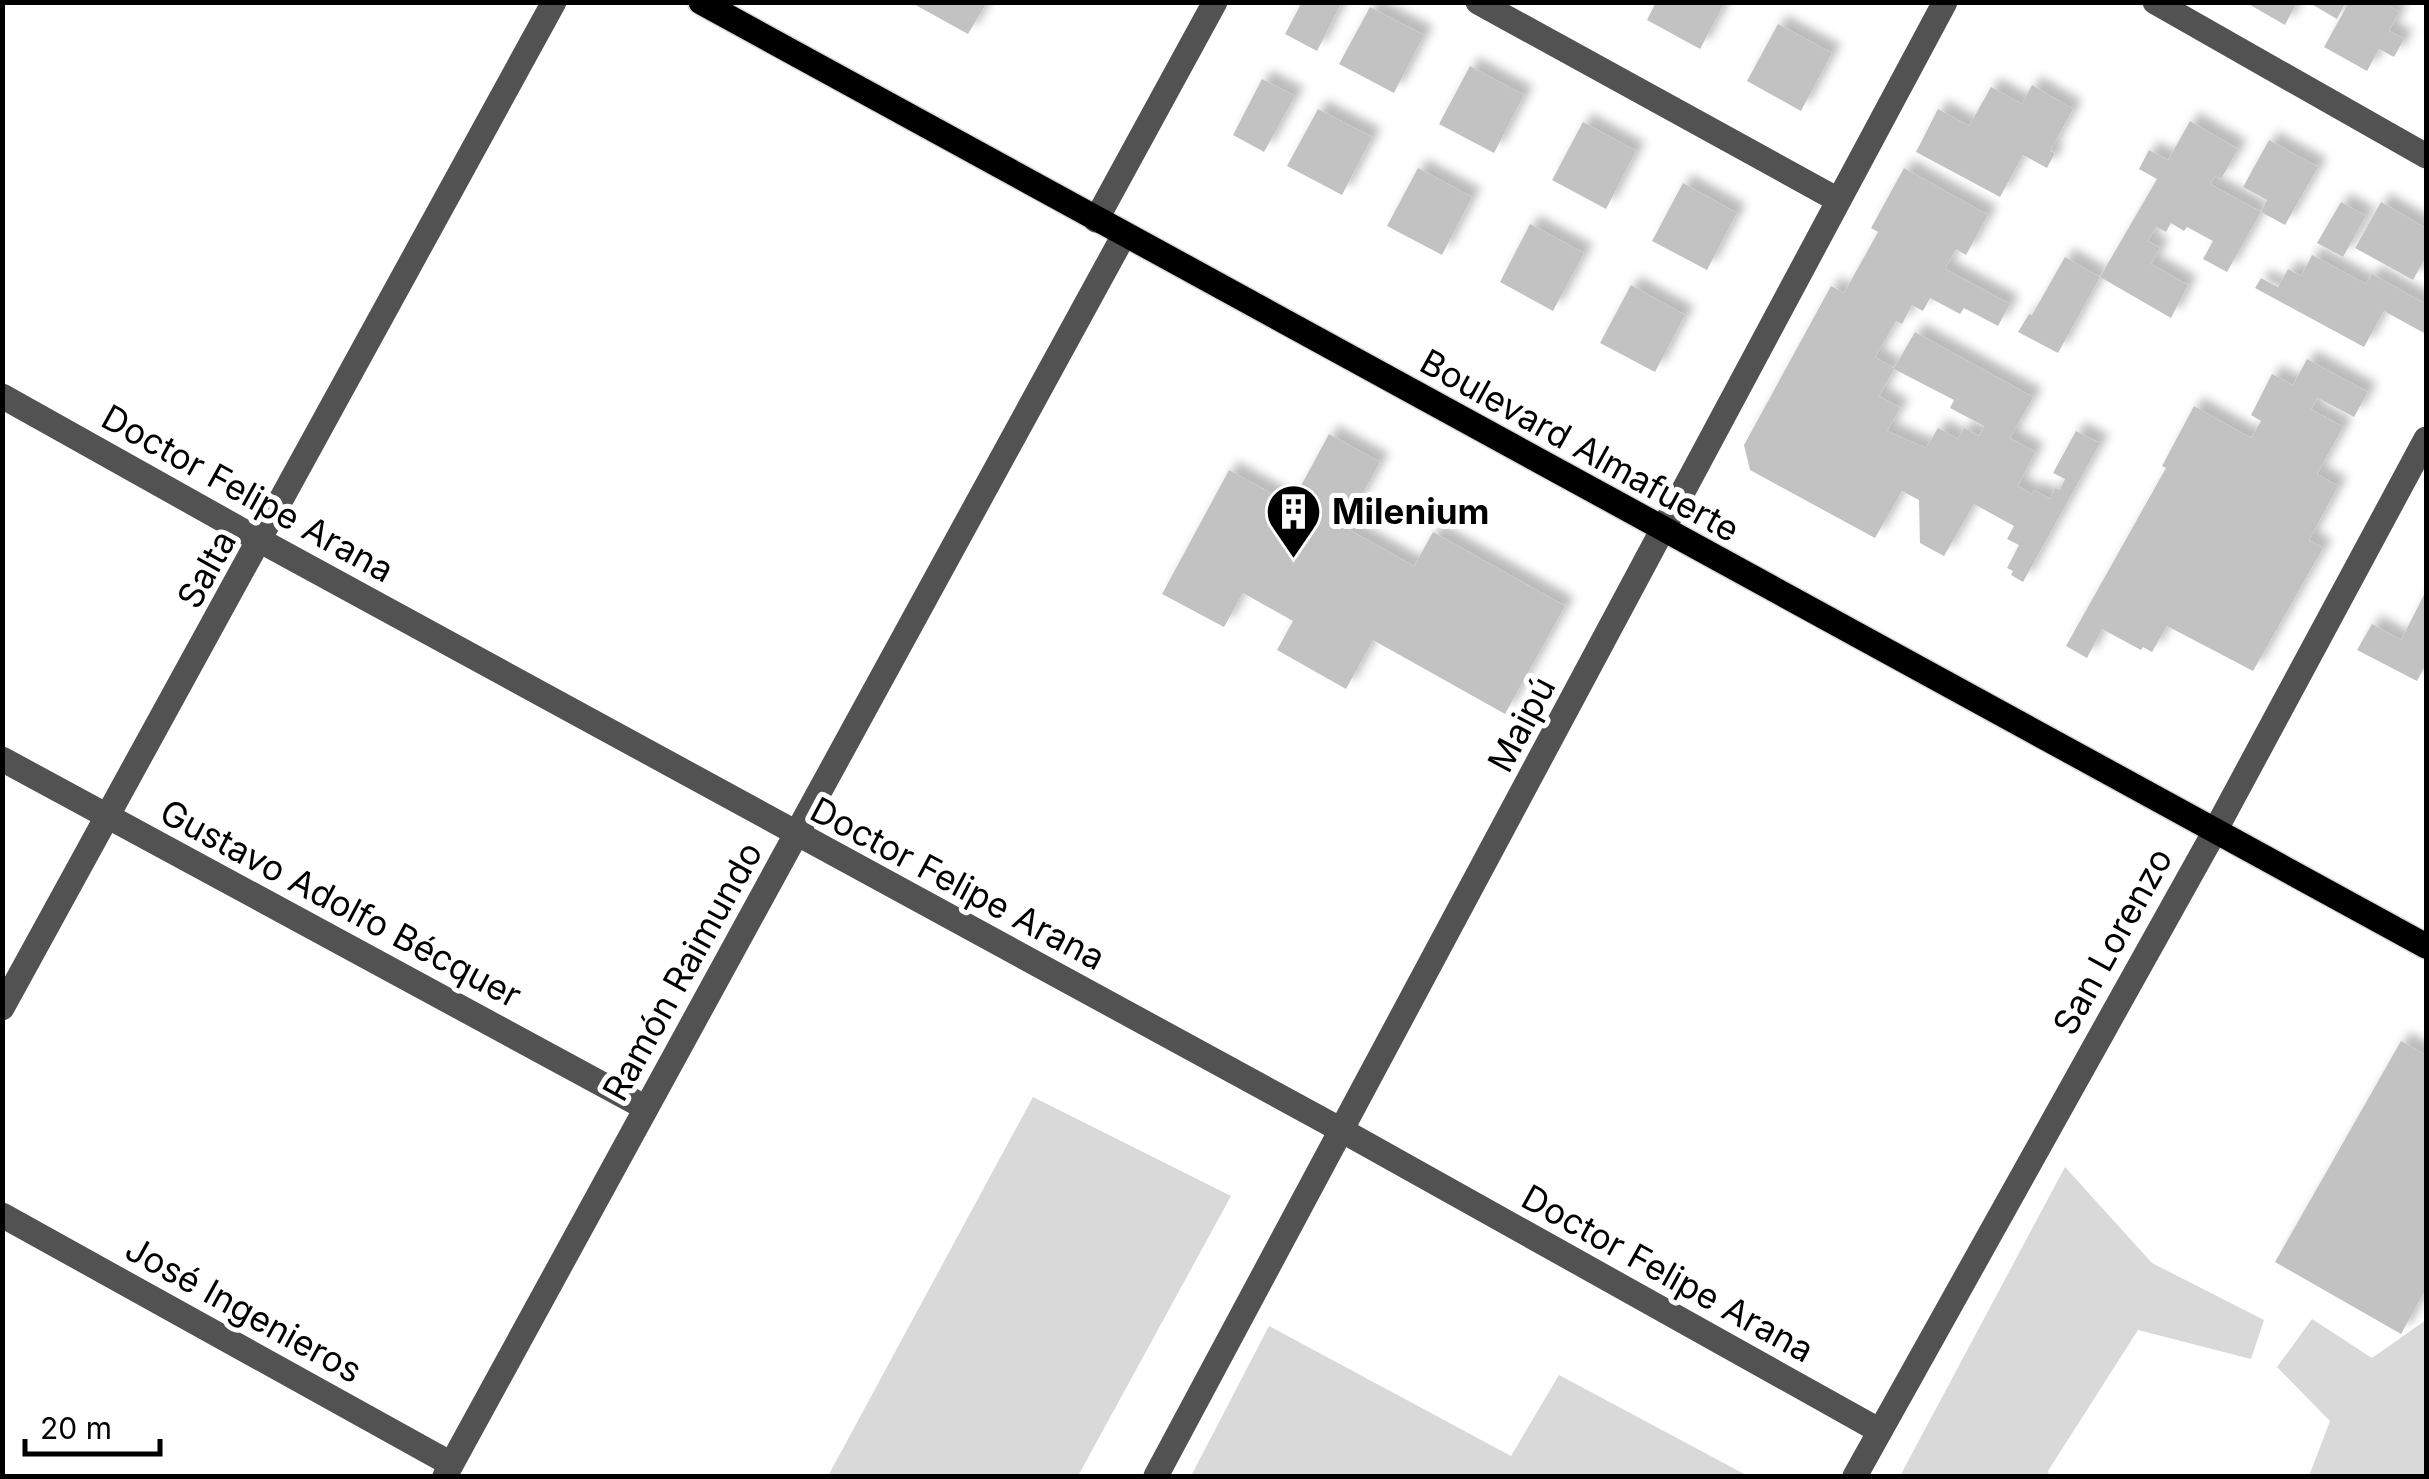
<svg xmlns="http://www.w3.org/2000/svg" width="2429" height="1479" viewBox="0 0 2429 1479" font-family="Inter,sans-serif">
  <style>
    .green { fill: #d9d9d9 }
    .building { fill: #c2c2c2; fill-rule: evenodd; filter: url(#shadow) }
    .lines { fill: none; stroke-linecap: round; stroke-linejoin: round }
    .major-casing { stroke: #dbdbdb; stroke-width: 28 }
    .minor { stroke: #525252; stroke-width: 25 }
    .major { stroke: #000; stroke-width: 25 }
    .labels { text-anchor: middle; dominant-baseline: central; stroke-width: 10; stroke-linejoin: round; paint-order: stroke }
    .street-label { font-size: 35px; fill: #000; stroke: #fff }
    .poi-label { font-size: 35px; font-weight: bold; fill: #000; stroke: #fff; text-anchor: start }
  </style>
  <defs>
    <filter id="shadow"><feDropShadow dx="9" dy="-9" stdDeviation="5" flood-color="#0004"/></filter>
  </defs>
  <rect width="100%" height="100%" fill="#fff"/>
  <g class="green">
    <polygon points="1033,1097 1231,1196 1078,1476 828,1476"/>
    <polygon points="2065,1167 2152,1263 2264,1320 2251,1359 2138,1330 2048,1471 2050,1476 1900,1476"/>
    <polygon points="2312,1319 2372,1358 2426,1320 2426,1476 2309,1476 2330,1421 2277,1367"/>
    <polygon points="1269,1326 1511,1456 1559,1375 1748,1476 1191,1476"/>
  </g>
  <g class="building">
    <polygon points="910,2 987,2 968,34"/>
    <polygon points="1302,2 1342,2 1317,51 1285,34"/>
    <polygon points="1656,2 1725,2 1700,49 1647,20"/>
    <polygon points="2245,2 2297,2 2285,25"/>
    <polygon points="2308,2 2346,2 2337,19"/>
    <polygon points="2349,2 2382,2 2399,12 2389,31 2404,39 2394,57 2379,49 2367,71 2324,47"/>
    <polygon points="1370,7 1424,35 1394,93 1339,64"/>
    <polygon points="1778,24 1832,53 1801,111 1747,81"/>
    <polygon points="1470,66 1524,95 1494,153 1439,124"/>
    <polygon points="1262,79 1295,96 1264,152 1233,135"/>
    <polygon points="2032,85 2073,109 2050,151 2055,153 2047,168 2023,155 2000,197 1916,152 1938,109 1969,126 1991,87 2022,104"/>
    <polygon points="1318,109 1372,137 1342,195 1287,166"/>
    <polygon points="2190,121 2238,149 2221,179 2215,176 2210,184 2261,212 2227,272 2203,259 2213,241 2187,227 2184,231 2171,223 2166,232 2156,227 2148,241 2160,248 2151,264 2188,285 2171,318 2100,277 2157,179 2139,169 2149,150 2168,160"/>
    <polygon points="1583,122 1636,151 1606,209 1552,180"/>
    <polygon points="2269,140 2318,167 2285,225 2261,212 2267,200 2243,187"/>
    <polygon points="1418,168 1472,197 1442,255 1387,226"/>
    <path d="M1904 168 1988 215 1966 255 1956 249 1945 269 2010 304 1998 326 1964 308 1960 314 1930 298 1923 311 1912 305 1902 324 1896 321 1875 357 1894 368 1915 332 2033 397 2010 438 2035 452 2018 486 2032 494 2034 490 2050 499 2055 488 2060 490 2065 479 2053 473 2076 431 2100 443 2023 582 2011 575 2013 571 2007 568 2019 545 2007 539 2014 526 1974 504 1944 556 1920 543 1919 500 1902 491 1875 538 1750 470 1744 445 1831 286 1844 293 1878 232 1871 228ZM1894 369 1954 400 1950 408 1984 426 1979 436 1964 428 1958 439 1938 428 1926 448 1887 431 1900 408 1879 396Z"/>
    <polygon points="1683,183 1737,213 1707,270 1652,241"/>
    <polygon points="2341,202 2366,216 2343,257 2317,243"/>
    <polygon points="2381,202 2426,228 2426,257 2413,280 2355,248"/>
    <polygon points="1530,224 1584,253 1553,311 1500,282"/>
    <polygon points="2312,255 2366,284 2372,274 2426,304 2424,333 2384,311 2364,347 2255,288 2261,278 2278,287 2288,269 2301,276"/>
    <polygon points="2065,257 2100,277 2058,353 2018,332 2029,314 2032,315"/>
    <polygon points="1631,285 1685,315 1655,372 1600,343"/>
    <polygon points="2307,359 2368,392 2354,417 2318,398 2311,409 2343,427 2317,474 2338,486 2309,540 2323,548 2253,671 2167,626 2152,652 2143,647 2141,650 2102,629 2087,658 2066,646 2166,468 2162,466 2194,406 2251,438 2261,421 2251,415 2272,374 2293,385"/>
    <polygon points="1329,434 1380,462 1344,527 1414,566 1433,532 1565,606 1505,714 1373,640 1346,689 1277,650 1293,621 1243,593 1224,627 1162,594 1229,470 1291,504"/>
    <polygon points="2426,591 2426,664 2417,681 2357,650 2372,624 2401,640"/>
    <polygon points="2401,1041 2426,1055 2426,1289 2401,1334 2275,1262"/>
  </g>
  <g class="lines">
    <defs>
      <polyline id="major" points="701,2 2426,946"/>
    </defs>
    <use href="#major" class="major-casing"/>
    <g class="minor">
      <polyline points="1478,2 1838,200"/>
      <polyline points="2155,2 2426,156"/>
      <polyline points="1096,220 1215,2"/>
      <polyline points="2,396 261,541 1343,1131 1880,1431"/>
      <polyline points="2,759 646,1108"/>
      <polyline points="2,1008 554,2"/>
      <polyline points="2,1215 451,1464"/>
      <polyline points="445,1476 1124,235"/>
      <polyline points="1156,1476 1945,2"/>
      <polyline points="1855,1476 2215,831 2426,439"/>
    </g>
    <use href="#major" class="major"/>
  </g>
  <defs>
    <symbol id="building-pin" viewBox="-11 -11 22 30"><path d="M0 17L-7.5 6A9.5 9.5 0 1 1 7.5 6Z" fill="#000" stroke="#fff"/><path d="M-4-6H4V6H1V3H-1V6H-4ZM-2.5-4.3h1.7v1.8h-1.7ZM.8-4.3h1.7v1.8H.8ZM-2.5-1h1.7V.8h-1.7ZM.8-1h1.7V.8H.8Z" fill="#fff"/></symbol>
  </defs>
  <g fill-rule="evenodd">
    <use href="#building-pin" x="1262" y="480" width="63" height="86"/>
  </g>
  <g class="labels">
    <g class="street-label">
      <text transform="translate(1580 445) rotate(29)">Boulevard Almafuerte</text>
      <text transform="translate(248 493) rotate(29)">Doctor Felipe Arana</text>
      <text transform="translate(206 569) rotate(-61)">Salta</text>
      <text transform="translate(1521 724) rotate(-62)">Maipú</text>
      <text transform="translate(958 883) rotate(28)">Doctor Felipe Arana</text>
      <text transform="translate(341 903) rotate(28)">Gustavo Adolfo Bécquer</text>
      <text transform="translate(2112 941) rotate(-61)">San Lorenzo</text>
      <text transform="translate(682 971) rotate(-61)">Ramón Raimundo</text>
      <text transform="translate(1668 1273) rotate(29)">Doctor Felipe Arana</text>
      <text transform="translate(244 1309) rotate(29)">José Ingenieros</text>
    </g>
    <g class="poi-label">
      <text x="1332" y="511">Milenium</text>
    </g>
  </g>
  <rect width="2429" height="1479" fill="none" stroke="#000000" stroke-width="10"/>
  <path d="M25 1439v15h135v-15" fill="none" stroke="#000000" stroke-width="5"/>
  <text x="40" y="1439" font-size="30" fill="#000000" stroke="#ffffff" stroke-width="8" paint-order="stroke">20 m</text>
</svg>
